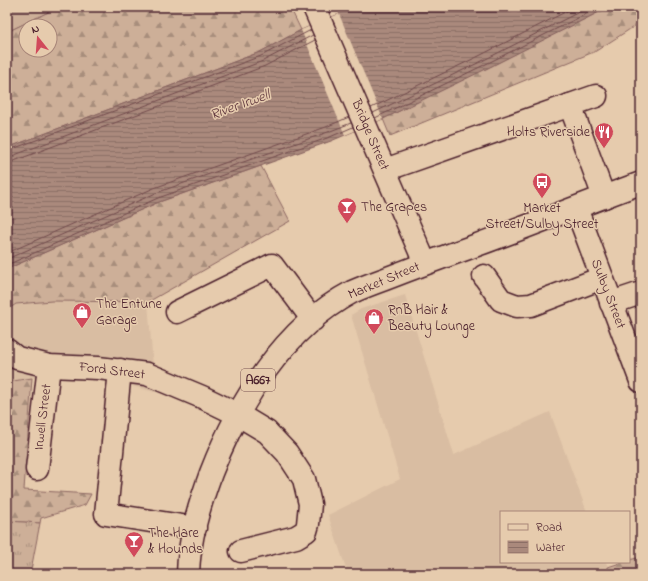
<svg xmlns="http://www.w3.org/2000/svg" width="648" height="581" viewBox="0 0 648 581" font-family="'Indie Flower',sans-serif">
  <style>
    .built { fill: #d9bda2 }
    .green { fill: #cdaf98; stroke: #8c6762 }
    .forest { fill: url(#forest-firs); stroke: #8c6762; fill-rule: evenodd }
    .park { fill: url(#park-tufts); stroke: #8c6762 }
    .water { fill: url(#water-rules); stroke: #845f5c }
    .pier { fill: #e6cbad }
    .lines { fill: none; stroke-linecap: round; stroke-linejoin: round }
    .shore { stroke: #70494b; stroke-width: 1 }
    .minor-casing { stroke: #4a1f2b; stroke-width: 25 }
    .major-casing { stroke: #4a1f2b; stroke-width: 25 }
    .minor { stroke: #e6cbad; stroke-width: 22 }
    .major { stroke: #e6cbad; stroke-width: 22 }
    .labels { text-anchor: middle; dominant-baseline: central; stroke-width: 3; stroke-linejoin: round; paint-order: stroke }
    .shield { fill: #e6cbad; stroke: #795352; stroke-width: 1 }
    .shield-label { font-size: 13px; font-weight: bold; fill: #4a1f2b }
    .poi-label { font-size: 14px; fill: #4a1f2b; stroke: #e6cbad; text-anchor: start }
    .street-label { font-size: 14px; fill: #4a1f2b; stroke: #e6cbad }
    .water-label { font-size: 15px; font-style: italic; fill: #5d343b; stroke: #e6cbad }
  </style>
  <defs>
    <pattern id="forest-firs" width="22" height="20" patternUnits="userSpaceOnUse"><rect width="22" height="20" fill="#cdaf98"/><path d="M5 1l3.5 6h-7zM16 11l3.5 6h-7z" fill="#a88e7c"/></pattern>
    <pattern id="park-tufts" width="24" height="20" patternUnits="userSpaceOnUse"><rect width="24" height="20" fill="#cdaf98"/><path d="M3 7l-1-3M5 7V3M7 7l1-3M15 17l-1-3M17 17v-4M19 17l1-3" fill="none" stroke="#a88e7c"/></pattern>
    <pattern id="water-rules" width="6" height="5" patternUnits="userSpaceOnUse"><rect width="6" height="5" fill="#aa897c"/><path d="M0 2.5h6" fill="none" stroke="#8c6f66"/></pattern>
  </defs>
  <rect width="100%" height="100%" fill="#e6cbad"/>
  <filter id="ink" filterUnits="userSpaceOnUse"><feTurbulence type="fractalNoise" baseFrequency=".025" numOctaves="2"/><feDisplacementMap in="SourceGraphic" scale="8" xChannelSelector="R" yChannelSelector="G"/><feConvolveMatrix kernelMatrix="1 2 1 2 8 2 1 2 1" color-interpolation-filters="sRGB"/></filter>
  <g filter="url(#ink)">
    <g class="built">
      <polygon points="405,295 454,455 550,412 587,512 501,512 501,562 606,562 608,567 608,574 348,574 328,515 400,479 351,315 361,309"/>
      <polygon points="52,301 148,302 155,392 111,381 32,378 7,382 7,310 16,304"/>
    </g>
    <polygon class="green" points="7,7 59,7 7,32"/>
    <g class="forest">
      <path d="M59 7H290L301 30 260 52 7 148V32ZM26 26H50V50H26Z"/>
      <polygon points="609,7 641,7 641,22 596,51 390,136 383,119"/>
      <polygon points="261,166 290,221 148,302 52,301 16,304 7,310 7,269 159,202"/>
      <polygon points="32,378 24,490 91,494 85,505 41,518 40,523 7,521 7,382"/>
      <polygon points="641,557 641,574 608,574 608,567 623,562 629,562 629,560"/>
    </g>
    <polygon class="park" points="7,521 40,523 31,570 47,574 7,574"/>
    <polygon class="water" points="347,7 609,7 484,70 383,119 331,141 159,202 7,269 7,148 260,52 301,30 339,14"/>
    <polygon class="pier" points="339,14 383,119 345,135 301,30"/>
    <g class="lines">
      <g class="shore">
        <polyline points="371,108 477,57 575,7"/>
        <polyline points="373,113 480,62 589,7"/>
        <polyline points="375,118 482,66 600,7"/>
        <polyline points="7,151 261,56 311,30"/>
        <polyline points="7,156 12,156 263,61 313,35"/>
        <polyline points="7,162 14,161 265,66 315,40"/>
        <polyline points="7,253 154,188 326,127 349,117"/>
        <polyline points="7,259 156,193 328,132 351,123"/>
        <polyline points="7,265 158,198 330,137 353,127"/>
      </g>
      <defs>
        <g id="minor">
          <polyline points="314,7 425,263"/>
          <polyline points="570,105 604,197"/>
          <polyline points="385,170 596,96"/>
          <polyline points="576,208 641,381"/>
          <polyline points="484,276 501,300 517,306 531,305 602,278"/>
          <polyline points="611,303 641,293"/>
          <polyline points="177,312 272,265 313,320"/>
          <polyline points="7,350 17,358 49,366 98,368 147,374 202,397 237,414 267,432 287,453 304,479 310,504 308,524 306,531 296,537 241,551"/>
          <polyline points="120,370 106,514 195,528"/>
          <polyline points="37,469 49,366"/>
        </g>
        <path id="major" d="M188 574C189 539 199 506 211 473 238 403 284 328 352 292 363 287 374 283 385 279 416 267 446 256 477 245 532 225 586 203 641 183"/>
      </defs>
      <use href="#minor" class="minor-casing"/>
      <use href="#major" class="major-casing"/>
      <use href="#minor" class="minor"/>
      <use href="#major" class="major"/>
    </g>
  </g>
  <defs>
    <symbol id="restaurant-pin" viewBox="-11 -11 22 30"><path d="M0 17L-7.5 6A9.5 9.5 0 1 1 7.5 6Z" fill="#d1495b" stroke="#e6cbad"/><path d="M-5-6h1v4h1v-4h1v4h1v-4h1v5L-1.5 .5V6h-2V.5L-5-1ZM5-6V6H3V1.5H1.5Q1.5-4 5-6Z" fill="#fff"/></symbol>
    <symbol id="bus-pin" viewBox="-11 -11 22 30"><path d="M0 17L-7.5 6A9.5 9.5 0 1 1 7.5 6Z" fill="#d1495b" stroke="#e6cbad"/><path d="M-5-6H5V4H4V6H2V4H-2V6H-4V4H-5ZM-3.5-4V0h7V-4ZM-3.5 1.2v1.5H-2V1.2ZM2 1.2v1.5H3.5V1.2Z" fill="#fff"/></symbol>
    <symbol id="bar-pin" viewBox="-11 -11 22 30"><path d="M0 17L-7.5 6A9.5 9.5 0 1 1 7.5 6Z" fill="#d1495b" stroke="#e6cbad"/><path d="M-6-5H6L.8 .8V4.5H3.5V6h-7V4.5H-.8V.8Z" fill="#fff"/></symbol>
    <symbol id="shop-pin" viewBox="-11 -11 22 30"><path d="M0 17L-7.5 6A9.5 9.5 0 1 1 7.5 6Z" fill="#d1495b" stroke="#e6cbad"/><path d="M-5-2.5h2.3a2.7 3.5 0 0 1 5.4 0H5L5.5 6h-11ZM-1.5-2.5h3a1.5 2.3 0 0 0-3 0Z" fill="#fff"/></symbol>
  </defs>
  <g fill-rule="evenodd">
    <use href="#restaurant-pin" x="593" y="121" width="22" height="30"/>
    <use href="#bus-pin" x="531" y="171" width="22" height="30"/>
    <use href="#bar-pin" x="336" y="196" width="22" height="30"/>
    <use href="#shop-pin" x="71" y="301" width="22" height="30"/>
    <use href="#shop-pin" x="363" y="307" width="22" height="30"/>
    <use href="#bar-pin" x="123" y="530" width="22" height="30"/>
  </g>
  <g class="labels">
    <rect class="shield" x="241" y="369" width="34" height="22" rx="3"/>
    <g class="shield-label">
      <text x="258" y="380">A667</text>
    </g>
    <g class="poi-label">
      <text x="590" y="132" text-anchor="end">Holts Riverside</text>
      <text x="361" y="207">The Grapes</text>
      <text x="542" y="208" text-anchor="middle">Market<tspan x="542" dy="16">Street/Sulby Street</tspan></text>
      <text x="96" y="304">The Entune<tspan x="96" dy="16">Garage</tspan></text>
      <text x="388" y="310">RnB Hair &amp;<tspan x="388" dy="16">Beauty Lounge</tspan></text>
      <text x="148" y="533">The Hare<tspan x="148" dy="16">&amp; Hounds</tspan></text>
    </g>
    <g class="street-label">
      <text transform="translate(370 135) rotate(67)">Bridge Street</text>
      <text transform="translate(384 281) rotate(-23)">Market Street</text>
      <text transform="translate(608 294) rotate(69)">Sulby Street</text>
      <text transform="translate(112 371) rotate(7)">Ford Street</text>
      <text transform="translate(43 417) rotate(-83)">Irwell Street</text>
    </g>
    <g class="water-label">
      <text transform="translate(240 105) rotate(-20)">River Irwell</text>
    </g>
  </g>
  <rect width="648" height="581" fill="none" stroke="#e6cbad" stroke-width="24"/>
  <rect x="12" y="12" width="624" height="557" fill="none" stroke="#4a1f2b" stroke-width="1.5" filter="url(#ink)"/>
  <rect x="500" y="511" width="130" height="52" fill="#e6cbad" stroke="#a88679"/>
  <rect x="508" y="524" width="20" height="6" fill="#e6cbad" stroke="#a88679"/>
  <text x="536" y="531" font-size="12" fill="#4a1f2b">Road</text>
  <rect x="508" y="541" width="20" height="12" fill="url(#water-rules)" stroke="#a88679"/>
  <text x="536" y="551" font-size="12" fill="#4a1f2b">Water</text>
  <g transform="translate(38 38) rotate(343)"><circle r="19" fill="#e6cbad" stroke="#a88679"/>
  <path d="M0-3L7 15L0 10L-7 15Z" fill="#d1495b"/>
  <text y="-6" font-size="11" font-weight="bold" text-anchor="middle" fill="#4a1f2b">N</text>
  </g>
</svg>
